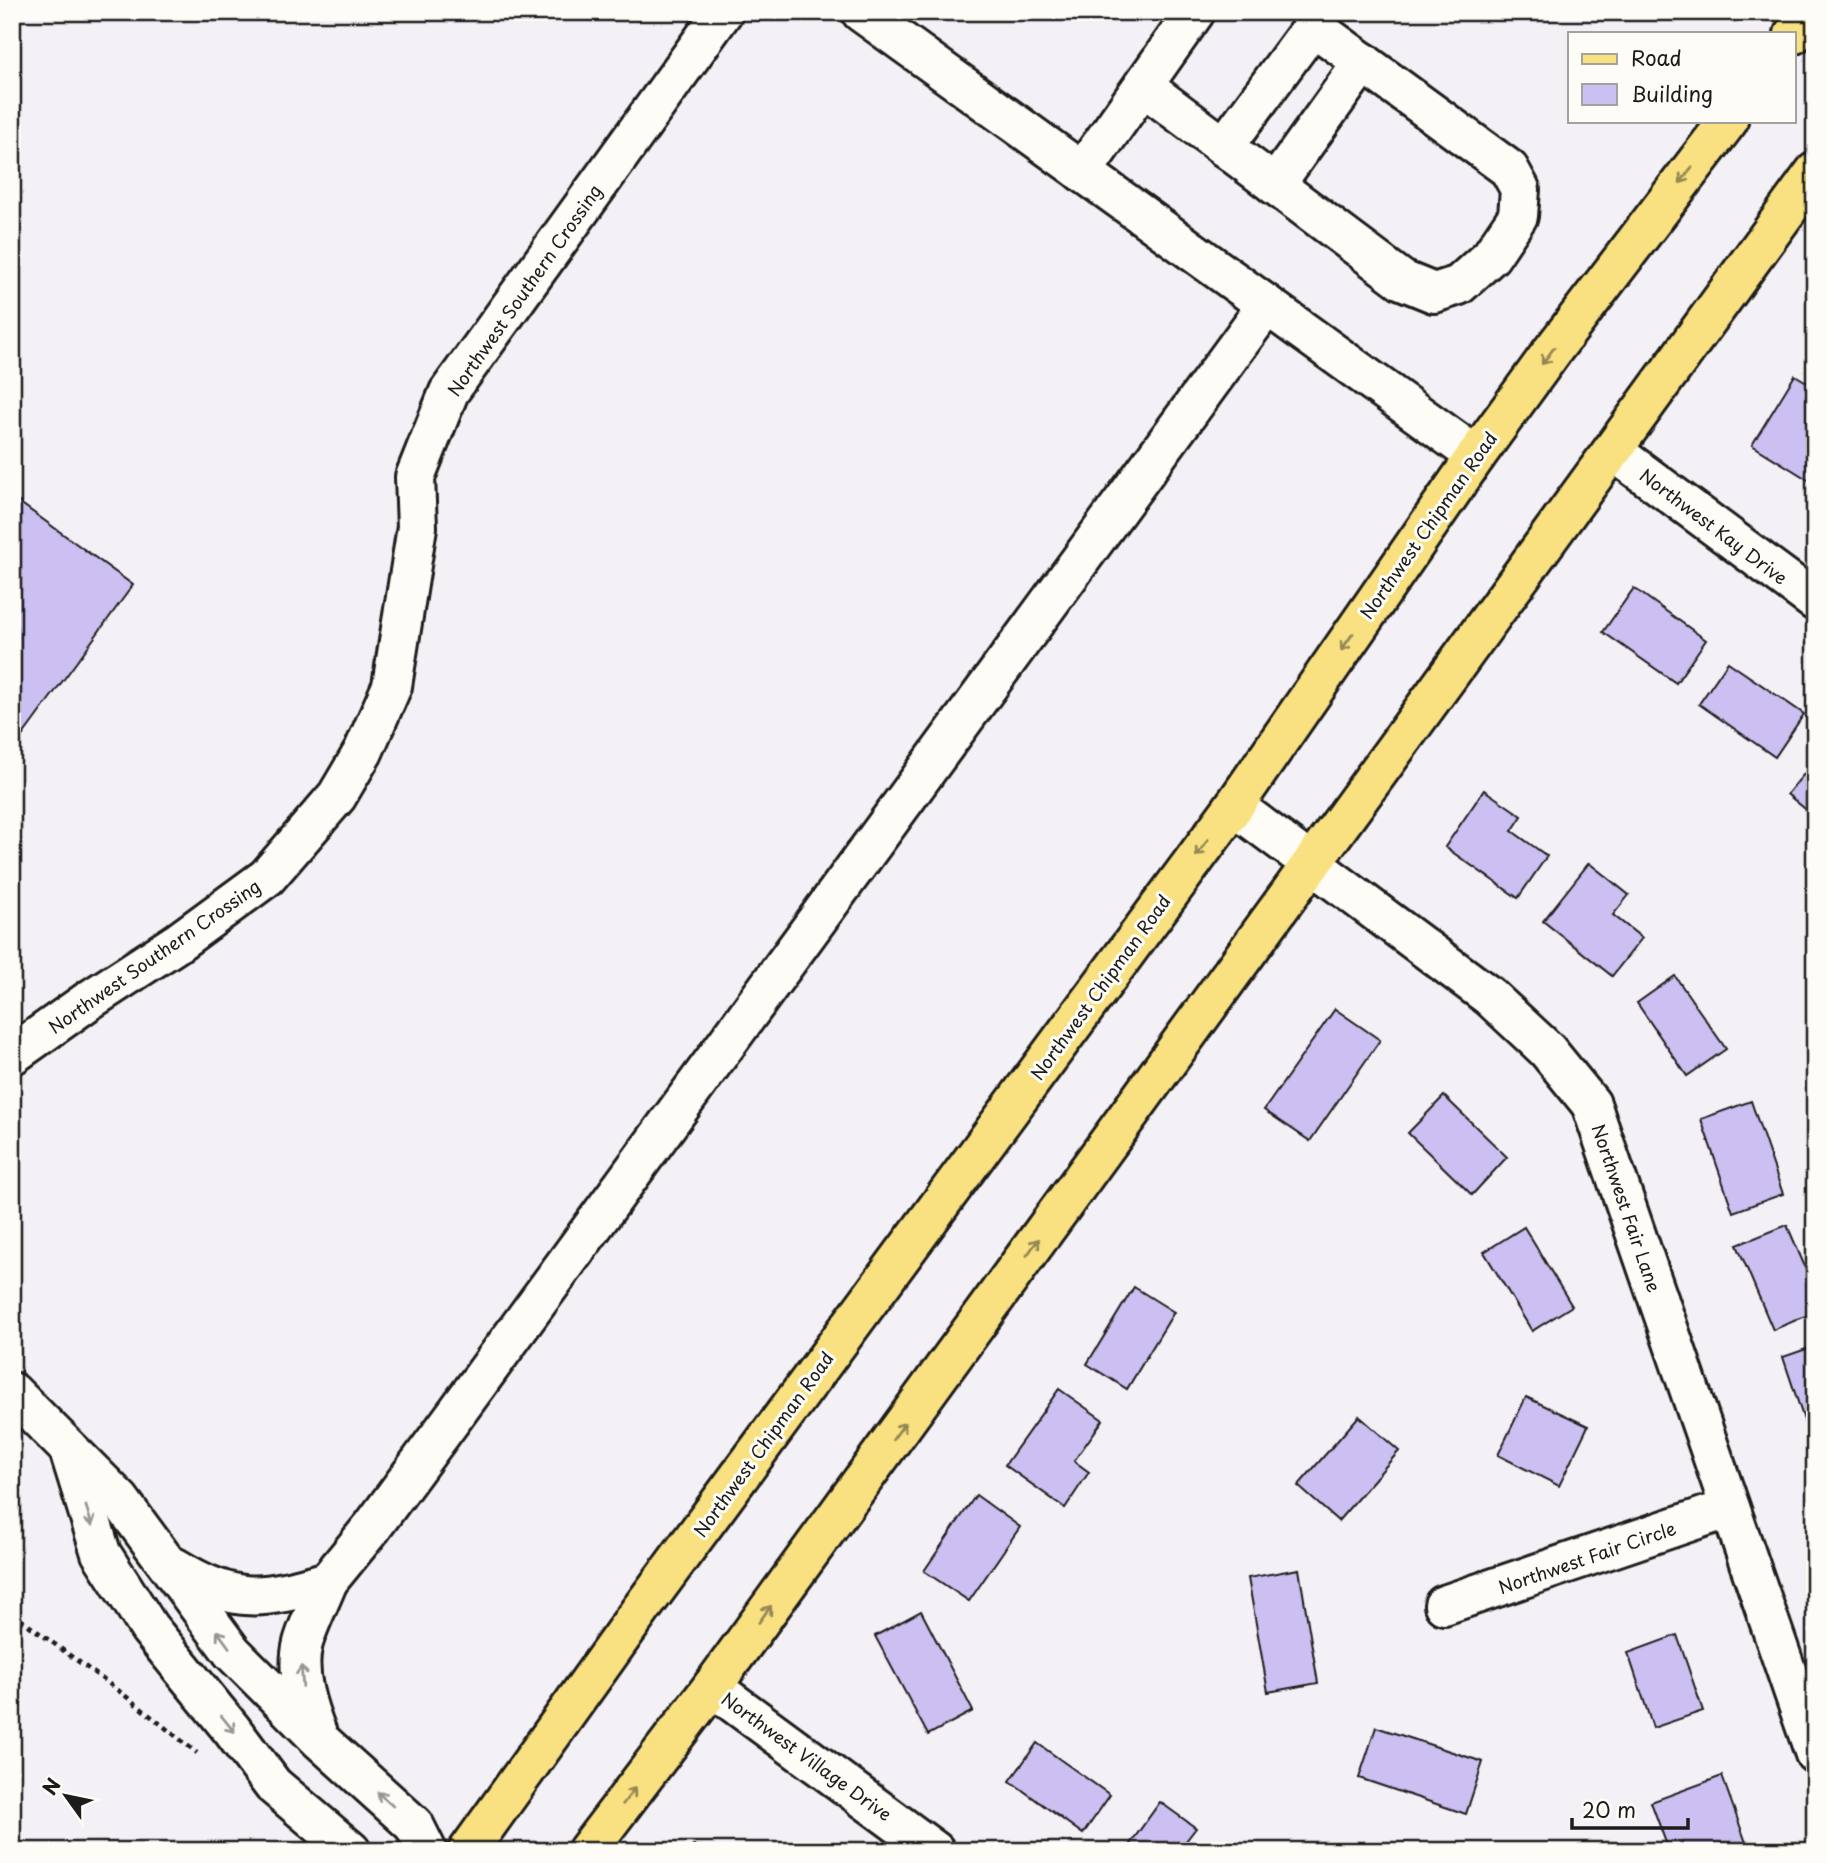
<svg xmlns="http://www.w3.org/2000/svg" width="1827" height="1863" viewBox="0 0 1827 1863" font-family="'Playpen Sans',sans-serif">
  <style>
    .building { fill: #ccbff1; stroke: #1c1c1c; stroke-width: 2 }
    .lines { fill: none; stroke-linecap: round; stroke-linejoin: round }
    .minor-casing { stroke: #1c1c1c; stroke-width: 44 }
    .major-casing { stroke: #1c1c1c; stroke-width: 44 }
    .path { stroke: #1c1c1c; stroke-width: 4.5; stroke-dasharray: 5 5; stroke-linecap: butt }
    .minor { stroke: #fdfcf7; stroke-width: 38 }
    .major { stroke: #f9e181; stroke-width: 38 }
    .oneway { stroke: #968854 }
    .oneway2 { stroke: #989794 }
    .labels { text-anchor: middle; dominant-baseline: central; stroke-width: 6; stroke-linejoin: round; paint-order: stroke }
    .street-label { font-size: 18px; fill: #1c1c1c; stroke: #fdfcf7 }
  </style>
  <rect width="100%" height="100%" fill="#f3f0f6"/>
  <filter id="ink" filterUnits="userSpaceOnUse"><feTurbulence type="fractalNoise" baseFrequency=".0143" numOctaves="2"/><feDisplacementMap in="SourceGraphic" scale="14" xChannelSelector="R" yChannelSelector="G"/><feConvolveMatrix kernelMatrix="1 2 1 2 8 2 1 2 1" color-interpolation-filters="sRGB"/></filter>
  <g filter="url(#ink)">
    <g class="building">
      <polygon points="1795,375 1815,387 1815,484 1752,445"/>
      <polygon points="12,497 133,585 12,750"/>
      <polygon points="1634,588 1706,640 1676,683 1603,632"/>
      <polygon points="1728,662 1804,714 1775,757 1699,704"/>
      <polygon points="1815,761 1815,817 1787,794"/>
      <polygon points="1484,790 1522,816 1512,831 1547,856 1518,898 1445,847"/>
      <polygon points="1589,863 1629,895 1613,915 1642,938 1612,976 1543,921"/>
      <polygon points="1675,976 1726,1049 1687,1076 1637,1003"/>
      <polygon points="1335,1009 1380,1040 1310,1141 1264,1110"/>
      <polygon points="1444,1096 1507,1157 1472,1195 1408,1133"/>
      <polygon points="1751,1101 1783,1194 1733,1212 1701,1119"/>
      <polygon points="1787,1225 1815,1290 1815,1312 1773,1330 1737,1245"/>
      <polygon points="1524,1227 1572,1306 1532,1331 1484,1252"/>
      <polygon points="1134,1287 1174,1312 1127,1389 1087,1364"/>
      <polygon points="1815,1346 1815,1443 1812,1444 1783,1357"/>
      <polygon points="1059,1389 1103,1420 1074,1461 1089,1472 1065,1508 1005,1465"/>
      <polygon points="1526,1397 1588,1426 1559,1486 1498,1455"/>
      <polygon points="1359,1416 1399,1451 1338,1521 1298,1486"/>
      <polygon points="976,1495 1020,1527 969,1601 924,1571"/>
      <polygon points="1299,1569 1318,1683 1268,1692 1248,1578"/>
      <polygon points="921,1611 973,1711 928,1735 875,1636"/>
      <polygon points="1677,1635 1703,1711 1653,1728 1628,1653"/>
      <polygon points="1376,1727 1483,1762 1466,1814 1359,1778"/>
      <polygon points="1037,1743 1110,1795 1083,1834 1010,1781"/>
      <polygon points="1722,1776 1749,1851 1691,1851 1690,1849 1669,1851 1651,1802"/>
      <polygon points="1160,1802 1196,1828 1186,1841 1200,1851 1125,1851"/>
      <polygon points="693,1846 743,1851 692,1851"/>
    </g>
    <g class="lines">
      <defs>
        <g id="minor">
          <polyline points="861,12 1476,456"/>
          <polyline points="1143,86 1402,280 1434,293 1459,285 1491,256 1518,216 1520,189 1509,169 1313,26 1224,147"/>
          <polyline points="1082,172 1195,12"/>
          <polyline points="1275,185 1363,62"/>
          <polyline points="1613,451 1815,601"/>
          <polyline points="1234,806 1489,996 1547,1050 1591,1104 1815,1754"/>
          <polyline points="12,1055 88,1001 177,943 267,877 337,796 363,752 392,686 417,527 415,477 449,392 723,12"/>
          <polyline points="12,1392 120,1500 232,1652 321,1741 414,1825 427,1851"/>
          <polyline points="70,1453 101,1553 149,1628 232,1730 273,1785 351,1851"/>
          <path d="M174 1567C237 1605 260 1600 328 1581 320 1602 309 1622 303 1643 295 1673 307 1708 318 1736"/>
          <polyline points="328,1581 373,1526 457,1412 1267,305"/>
          <polyline points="1444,1605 1730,1508"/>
          <polyline points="712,1687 935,1851"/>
        </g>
        <g id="major">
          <polyline points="1794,34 1810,12"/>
          <polyline points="468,1851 642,1608 1234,806 1476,456 1553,350 1728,121"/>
          <polyline points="587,1851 712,1687 1815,172"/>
        </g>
      </defs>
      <use href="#minor" class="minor-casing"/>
      <use href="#major" class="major-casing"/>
      <polyline class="path" points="12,1613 123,1694 197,1753"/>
      <use href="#minor" class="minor"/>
      <use href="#major" class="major"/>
    </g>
    <defs><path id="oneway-shaft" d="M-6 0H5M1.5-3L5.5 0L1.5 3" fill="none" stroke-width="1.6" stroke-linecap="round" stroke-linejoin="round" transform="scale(1.75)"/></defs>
    <g class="oneway">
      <use href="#oneway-shaft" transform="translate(1686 175) rotate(127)"/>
      <use href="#oneway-shaft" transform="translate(1548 356) rotate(126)"/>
      <use href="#oneway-shaft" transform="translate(1347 642) rotate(125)"/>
      <use href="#oneway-shaft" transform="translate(1202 848) rotate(126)"/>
      <use href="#oneway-shaft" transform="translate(1033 1247) rotate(-54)"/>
      <use href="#oneway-shaft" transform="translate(899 1431) rotate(-54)"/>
      <use href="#oneway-shaft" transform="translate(765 1614) rotate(-54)"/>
      <use href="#oneway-shaft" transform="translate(629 1796) rotate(-53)"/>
    </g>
    <g class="oneway2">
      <use href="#oneway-shaft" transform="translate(89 1516) rotate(73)"/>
      <use href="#oneway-shaft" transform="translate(223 1639) rotate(-126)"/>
      <use href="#oneway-shaft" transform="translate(302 1676) rotate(-94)"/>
      <use href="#oneway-shaft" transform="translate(228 1724) rotate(51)"/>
      <use href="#oneway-shaft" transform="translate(385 1799) rotate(-138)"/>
    </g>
  </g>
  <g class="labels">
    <g class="street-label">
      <text transform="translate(524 290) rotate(-55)">Northwest Southern Crossing</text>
      <text transform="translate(1428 525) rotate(-55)">Northwest Chipman Road</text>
      <text transform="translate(1714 526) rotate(37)">Northwest Kay Drive</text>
      <text transform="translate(154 956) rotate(-35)">Northwest Southern Crossing</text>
      <text transform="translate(1100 987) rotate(-54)">Northwest Chipman Road</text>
      <text transform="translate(1627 1208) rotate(71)">Northwest Fair Lane</text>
      <text transform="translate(763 1444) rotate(-54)">Northwest Chipman Road</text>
      <text transform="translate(1587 1557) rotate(-19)">Northwest Fair Circle</text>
      <text transform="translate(807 1756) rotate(36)">Northwest Village Drive</text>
    </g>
  </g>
  <rect width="1827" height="1863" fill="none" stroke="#fdfcf7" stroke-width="42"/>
  <rect x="21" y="21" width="1785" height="1821" fill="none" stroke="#1c1c1c" stroke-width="2.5" filter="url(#ink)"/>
  <rect x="1568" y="32" width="228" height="91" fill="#fdfcf7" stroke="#a3a29f" stroke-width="2"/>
  <rect x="1582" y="54" width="35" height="10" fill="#f9e181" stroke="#a3a29f" stroke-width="2"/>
  <text x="1631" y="66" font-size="21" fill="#1c1c1c">Road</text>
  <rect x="1582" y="84" width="35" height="21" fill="#ccbff1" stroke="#a3a29f" stroke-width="2"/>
  <text x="1631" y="102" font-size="21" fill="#1c1c1c">Building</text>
  <g transform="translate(66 1796) rotate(303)" stroke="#fdfcf7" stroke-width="5" paint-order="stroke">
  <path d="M0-5L12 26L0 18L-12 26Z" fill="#1c1c1c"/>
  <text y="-10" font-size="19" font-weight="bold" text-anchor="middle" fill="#1c1c1c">N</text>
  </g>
  <path d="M1572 1818v10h116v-10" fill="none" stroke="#1c1c1c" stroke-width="3.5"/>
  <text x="1582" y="1818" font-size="21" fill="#1c1c1c" stroke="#fdfcf7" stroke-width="5" paint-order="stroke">20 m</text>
</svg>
